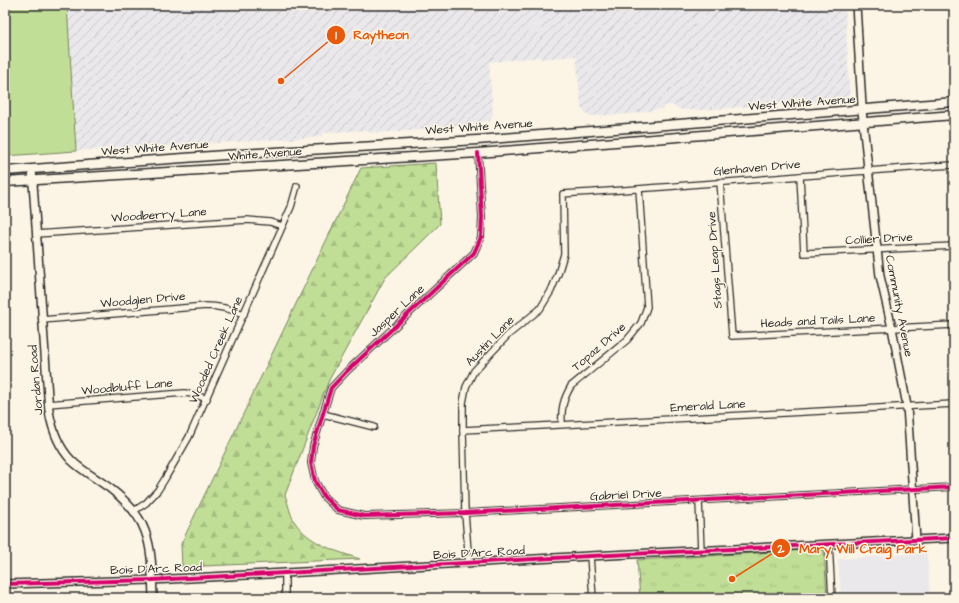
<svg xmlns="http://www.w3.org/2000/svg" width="959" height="603" viewBox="0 0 959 603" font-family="'Architects Daughter',sans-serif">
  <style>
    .built { fill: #eae8eb }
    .industrial { fill: url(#industrial-furrows) }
    .grass { fill: #c1de96; stroke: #768460 }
    .forest { fill: url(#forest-firs); stroke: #768460 }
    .park { fill: url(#park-tufts); stroke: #768460 }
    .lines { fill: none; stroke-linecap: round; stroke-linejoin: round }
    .minor-casing { stroke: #2b2b2b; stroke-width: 8 }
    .tertiary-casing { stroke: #2b2b2b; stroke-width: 10 }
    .secondary-casing { stroke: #2b2b2b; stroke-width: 11 }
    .minor { stroke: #fcf5e5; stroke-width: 5.5 }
    .tertiary { stroke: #fcf5e5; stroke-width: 7 }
    .secondary { stroke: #fcf5e5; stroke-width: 8 }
    .cycleway-casing { stroke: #fcf5e5; stroke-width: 6 }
    .cycleway { stroke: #d6006c; stroke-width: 4 }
    .labels { text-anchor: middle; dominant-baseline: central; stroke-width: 3; stroke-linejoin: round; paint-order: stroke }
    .street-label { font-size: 12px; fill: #2b2b2b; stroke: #fcf5e5 }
    .leader { fill: none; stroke: #e8590c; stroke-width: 1.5 }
    .callout-dot { fill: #e8590c; stroke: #fcf5e5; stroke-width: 1.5 }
    .mark-label { font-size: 12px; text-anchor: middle; font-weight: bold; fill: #fff }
    .callout-label { font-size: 13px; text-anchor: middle; font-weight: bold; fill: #e8590c; stroke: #fcf5e5; stroke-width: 3; stroke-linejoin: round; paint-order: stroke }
  </style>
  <defs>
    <pattern id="industrial-furrows" width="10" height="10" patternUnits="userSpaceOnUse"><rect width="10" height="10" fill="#eae8eb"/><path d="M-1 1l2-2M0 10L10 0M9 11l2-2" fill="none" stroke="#c9c7ca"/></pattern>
    <pattern id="forest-firs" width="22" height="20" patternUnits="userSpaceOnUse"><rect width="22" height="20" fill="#c1de96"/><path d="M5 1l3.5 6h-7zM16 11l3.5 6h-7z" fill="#a6bf81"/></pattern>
    <pattern id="park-tufts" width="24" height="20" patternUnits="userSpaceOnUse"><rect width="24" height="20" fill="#c1de96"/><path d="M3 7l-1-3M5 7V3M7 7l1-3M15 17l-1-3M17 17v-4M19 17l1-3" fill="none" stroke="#a6bf81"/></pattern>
  </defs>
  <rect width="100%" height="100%" fill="#fcf5e5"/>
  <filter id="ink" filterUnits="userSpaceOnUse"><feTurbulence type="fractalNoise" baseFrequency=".025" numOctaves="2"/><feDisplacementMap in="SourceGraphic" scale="8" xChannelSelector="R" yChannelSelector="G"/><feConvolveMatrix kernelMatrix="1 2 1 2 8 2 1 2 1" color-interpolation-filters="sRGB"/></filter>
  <g filter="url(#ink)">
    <polygon class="built" points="927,553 930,598 841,598 838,559"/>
    <polygon class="industrial" points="67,5 845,5 850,101 839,102 831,101 703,110 682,110 671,105 665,106 661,109 631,114 589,116 581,108 576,56 541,59 541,57 489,62 493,114 490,121 412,131 369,133 368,130 322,133 322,137 76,151"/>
    <polygon class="grass" points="5,5 67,5 76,151 5,156"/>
    <path class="forest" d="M436 163 440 224 385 278 329 380 285 495C288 503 290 514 294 521 309 544 336 551 360 559L182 567 181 544 361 168Z"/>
    <polygon class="park" points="824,549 827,598 640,598 637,560"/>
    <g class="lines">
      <defs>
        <g id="minor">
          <polyline points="478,153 482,217 481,237 474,253 347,371 331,388 313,446 311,463 315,481 324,497 338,510 364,516 465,513 954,487"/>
          <polyline points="800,176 804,253 954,246"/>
          <polyline points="720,182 732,336 954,325"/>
          <polyline points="36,234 247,220 270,222 282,226"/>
          <path d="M42 320 206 306C220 306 231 309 244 314"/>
          <polyline points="48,404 184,393 193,394 207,399"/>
          <polyline points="323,414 374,427"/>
          <path d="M562 424C561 409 563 400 571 386L627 340 641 323 647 307 639 189"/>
          <polyline points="463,430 954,404"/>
          <polyline points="699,501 701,551"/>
          <polyline points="134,511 146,503 158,490 166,477 189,437 291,207 297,186"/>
          <polyline points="829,544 832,598"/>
          <polyline points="590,556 593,598"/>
          <path d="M469 563 465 513 463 430V403L466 387 474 371 508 335 540 309 551 291 558 274 564 254 563 194C693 186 823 173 954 165"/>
          <polyline points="285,573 285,598"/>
        </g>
        <g id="tertiary">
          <polyline points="856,5 863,123 880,276 892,328 907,406 916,540"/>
          <path d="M32 169 49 411C52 429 58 446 71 460 79 468 89 474 98 480 118 493 137 509 145 531 153 552 152 576 153 598"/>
          <polyline points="5,584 152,580 285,573 590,556 954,538"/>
        </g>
        <g id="secondary">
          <polyline points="5,171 225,155 477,140 954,102"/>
          <polyline points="5,182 478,153 954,115"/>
        </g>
      </defs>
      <use href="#minor" class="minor-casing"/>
      <use href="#tertiary" class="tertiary-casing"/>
      <use href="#secondary" class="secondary-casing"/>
      <use href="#minor" class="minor"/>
      <use href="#tertiary" class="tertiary"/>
      <use href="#secondary" class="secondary"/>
      <defs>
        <g id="cycleway">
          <polyline points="478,153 482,217 481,237 474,253 347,371 331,388 313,446 311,463 315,481 324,497 338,510 364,516 465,513 954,487"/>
          <polyline points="5,584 152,580 285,573 590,556 954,538"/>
        </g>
      </defs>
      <use href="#cycleway" class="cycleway-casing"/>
      <use href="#cycleway" class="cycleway"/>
    </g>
  </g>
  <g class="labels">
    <g class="street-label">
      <text transform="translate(802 103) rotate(-4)">West White Avenue</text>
      <text transform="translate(479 127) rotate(-4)">West White Avenue</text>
      <text transform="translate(155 148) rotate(-4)">West White Avenue</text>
      <text transform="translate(265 154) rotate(-4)">White Avenue</text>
      <text transform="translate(757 168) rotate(-5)">Glenhaven Drive</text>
      <text transform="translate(159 215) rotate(-4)">Woodberry Lane</text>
      <text transform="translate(879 239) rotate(-3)">Collier Drive</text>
      <text transform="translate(715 260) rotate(-94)">Stags Leap Drive</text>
      <text transform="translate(143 300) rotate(-5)">Woodglen Drive</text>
      <text transform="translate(899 306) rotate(79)">Community Avenue</text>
      <text transform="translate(397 311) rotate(-43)">Jasper Lane</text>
      <text transform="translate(818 321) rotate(-3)">Heads and Tails Lane</text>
      <text transform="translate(490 341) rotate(-46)">Austin Lane</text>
      <text transform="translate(599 347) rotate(-41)">Topaz Drive</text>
      <text transform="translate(216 350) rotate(-66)">Wooded Creek Lane</text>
      <text transform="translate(36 380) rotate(-95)">Jordan Road</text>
      <text transform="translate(127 387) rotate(-5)">Woodbluff Lane</text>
      <text transform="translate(708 406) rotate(-3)">Emerald Lane</text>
      <text transform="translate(626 495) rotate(-3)">Gabriel Drive</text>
      <text transform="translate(479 553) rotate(-3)">Bois D'Arc Road</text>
      <text transform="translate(156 569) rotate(-2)">Bois D'Arc Road</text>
    </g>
  </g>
  <path class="leader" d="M281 81L336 35M732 579L781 548"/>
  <g class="callout-dot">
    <circle cx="281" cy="81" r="4"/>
    <circle cx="732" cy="579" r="4"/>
    <circle cx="336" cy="35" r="10"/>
    <circle cx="781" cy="548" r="10"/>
  </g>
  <g class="mark-label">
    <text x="336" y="39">1</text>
    <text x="781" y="553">2</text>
  </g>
  <g class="callout-label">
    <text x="381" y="39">Raytheon</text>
    <text x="863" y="553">Mary Will Craig Park</text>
  </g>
  <rect width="959" height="603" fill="none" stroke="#fcf5e5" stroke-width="20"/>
  <rect x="10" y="10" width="939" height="583" fill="none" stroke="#2b2b2b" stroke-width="1.5" filter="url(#ink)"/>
</svg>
